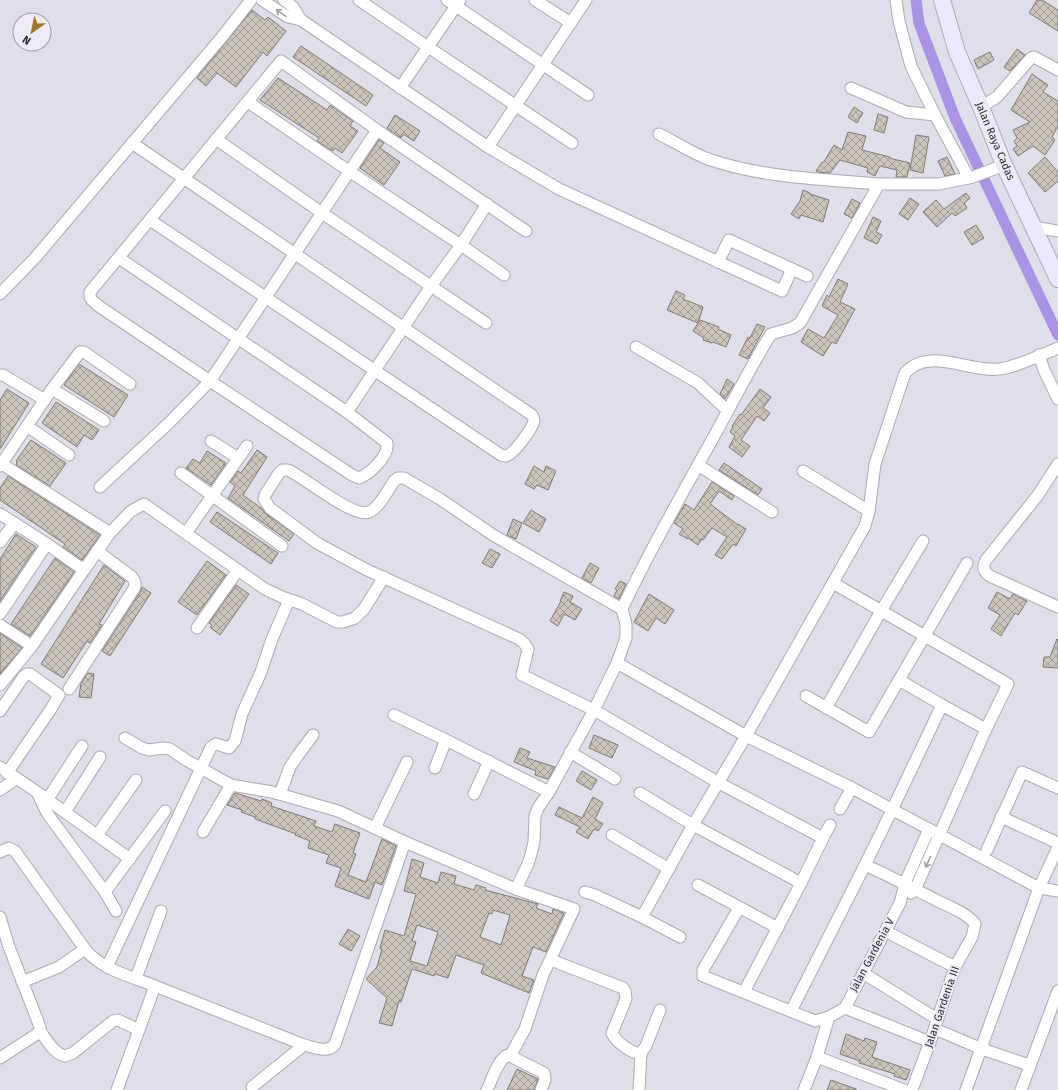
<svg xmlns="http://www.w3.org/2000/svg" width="1058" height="1090" viewBox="0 0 1058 1090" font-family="'Fira Sans',sans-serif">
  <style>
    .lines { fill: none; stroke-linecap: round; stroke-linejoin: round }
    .canal { stroke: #a893e4; stroke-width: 11 }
    .building { fill: url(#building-cross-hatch); stroke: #817b73; fill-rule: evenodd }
    .street-casing { stroke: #acaab4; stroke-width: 13 }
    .secondary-casing { stroke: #acaab4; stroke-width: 18 }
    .street { stroke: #fff; stroke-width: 11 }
    .secondary { stroke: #eee8fe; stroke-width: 16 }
    .oneway { stroke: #a0a0a1 }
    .labels { text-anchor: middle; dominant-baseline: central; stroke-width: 4; stroke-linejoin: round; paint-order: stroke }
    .street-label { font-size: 11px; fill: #2c2b2f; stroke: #edebf6 }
  </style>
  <defs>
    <pattern id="building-cross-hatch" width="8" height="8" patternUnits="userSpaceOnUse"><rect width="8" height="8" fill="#cac4bb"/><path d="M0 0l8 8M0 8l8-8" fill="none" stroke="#a49f98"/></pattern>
  </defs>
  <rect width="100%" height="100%" fill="#e0dee8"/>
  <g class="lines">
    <polyline class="canal" points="916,0 919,23 955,118 1058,335"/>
  </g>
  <g class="building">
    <polygon points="1037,0 1042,0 1058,10 1058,31 1029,13"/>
    <polygon points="252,10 265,20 268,17 286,31 267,56 263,52 236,87 217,73 206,86 197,78"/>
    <polygon points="301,46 373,95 366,106 293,57"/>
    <polygon points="1017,49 1025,55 1010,71 1004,67"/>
    <polygon points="990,52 994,60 978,69 974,60"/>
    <polygon points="1032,74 1048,85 1043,92 1058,101 1058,126 1052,137 1055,140 1045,155 1033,146 1018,156 1013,149 1017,146 1014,141 1017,138 1013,130 1030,122 1011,110"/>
    <polygon points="278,78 327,110 330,105 353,121 350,126 358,131 342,153 335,148 333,151 317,141 319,138 260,100"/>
    <polygon points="854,107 863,113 857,123 848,117"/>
    <polygon points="878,114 888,117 884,133 874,130"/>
    <polygon points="395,115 420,131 414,141 403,134 401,138 387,128"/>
    <polygon points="848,132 866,136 862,150 890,157 889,158 910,163 907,177 896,177 897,170 880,166 875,176 867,172 868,168 840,160 830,173 818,172 816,171 822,162 823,163 834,145 842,150"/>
    <polygon points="916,135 929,137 923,173 910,170"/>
    <polygon points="379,140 384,143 380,148 400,162 384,185 360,168"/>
    <polygon points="947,157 955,174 945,176 938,161"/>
    <polygon points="1045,157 1058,172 1058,181 1045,192 1028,173"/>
    <polygon points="803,190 810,193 810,194 829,200 823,222 801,215 799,219 791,214 800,201"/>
    <polygon points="966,193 970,198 964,203 967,208 955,216 952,213 937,227 923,212 936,200 944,209"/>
    <polygon points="910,198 919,204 908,220 899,214"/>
    <polygon points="852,199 860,203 852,218 844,214"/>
    <polygon points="873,217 881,221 876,232 882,235 877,244 864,238"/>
    <polygon points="976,225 984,238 972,245 964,232"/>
    <polygon points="838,279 848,284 840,302 855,309 836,344 832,342 823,356 801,342 808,329 824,338 838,315 822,306 827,295 829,297"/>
    <polygon points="676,291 685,295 683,299 703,307 698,323 667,310"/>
    <polygon points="700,320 719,327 718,329 731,335 726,347 713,342 712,343 703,340 704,338 693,331"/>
    <polygon points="757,324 765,327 748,359 739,355 748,337 750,338"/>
    <polygon points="79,364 128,395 114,417 64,385"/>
    <polygon points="727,379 734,384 725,399 720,394"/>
    <polygon points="7,389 29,403 0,449 0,400"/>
    <polygon points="760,389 771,397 763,408 770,413 764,421 757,416 741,440 750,446 742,457 729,447 735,436 730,432 733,427 732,426 740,414 741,415"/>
    <polygon points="56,402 99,430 92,440 84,435 77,447 42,423"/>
    <polygon points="31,440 66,463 50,486 16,465 17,462 16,461"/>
    <polygon points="257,450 267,457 243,495 261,508 266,514 294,534 289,541 228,498 235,486 230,482 238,471 241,473"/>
    <polygon points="207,451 226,463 211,485 186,468 193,459 200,463"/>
    <polygon points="724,463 762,489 758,495 719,470"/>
    <polygon points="534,466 544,472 546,466 556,471 548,490 537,485 534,489 525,484"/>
    <polygon points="8,476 100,535 82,560 63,547 65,544 0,500 0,488"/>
    <polygon points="712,482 734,496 732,500 719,491 710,504 738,525 738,524 746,529 736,546 733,544 722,559 715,555 727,537 712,528 703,540 702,539 698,545 688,538 688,539 679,534 683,529 674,523 685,504 694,510"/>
    <polygon points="531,510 546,519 539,532 523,523"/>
    <polygon points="217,512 278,553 271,564 210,522"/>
    <polygon points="513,519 522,523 516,539 507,535"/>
    <polygon points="16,534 36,547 0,601 0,559"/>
    <polygon points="490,549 500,554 492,568 482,563"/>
    <polygon points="55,558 74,572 30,636 11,624"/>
    <polygon points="207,561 226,575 197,615 178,602"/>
    <polygon points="590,563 599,568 591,583 582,578"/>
    <polygon points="104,565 125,581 99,624 102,625 90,643 87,641 63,678 41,664"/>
    <polygon points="620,581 626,584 619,599 614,596 617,590 615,589"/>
    <polygon points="236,585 249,594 220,635 210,627 212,625 209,623"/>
    <polygon points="142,587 151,593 110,656 102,651 141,591"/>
    <polygon points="564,592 573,596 570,602 582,609 575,620 564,614 558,626 550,621 561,601 560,601"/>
    <polygon points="997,592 1010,599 1013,594 1027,601 1018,615 1015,613 1001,636 991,629 1000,615 988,608"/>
    <polygon points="649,594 674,610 665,624 656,618 648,631 634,622"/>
    <polygon points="0,633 22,648 0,674"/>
    <polygon points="1057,639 1058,640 1058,668 1043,667 1044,657 1050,657"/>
    <polygon points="88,673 94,674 91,698 79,697 81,683"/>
    <polygon points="594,735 618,745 612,758 589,748"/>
    <polygon points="520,748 530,752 527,758 555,767 548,779 535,775 536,771 514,762"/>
    <polygon points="582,771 597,780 591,790 576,781"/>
    <polygon points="235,793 261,801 262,799 272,803 271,806 316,821 314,826 332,832 335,824 360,833 353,853 356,854 348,875 366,882 382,839 396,846 382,885 375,882 369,899 335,886 341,868 326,863 329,855 308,848 310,841 295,835 296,834 255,819 255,817 241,812 242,810 227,805"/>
    <polygon points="593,797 603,803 595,819 603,824 598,831 594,829 588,839 576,832 580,827 555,815 559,807 582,818"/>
    <path d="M412 859 424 863 420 877 438 883 441 872 456 876 454 884 474 890 476 885 486 888 485 890 538 904 536 908 552 914 553 909 564 913 546 952 533 947 522 976 534 980 529 993 481 973 484 965 456 955 448 978 435 974 434 976 412 969 401 1002 399 1001 392 1026 379 1023 387 998 366 979 377 967 382 949 380 948 385 930 404 936 416 894 404 891ZM493 910 510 915 501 945 480 937 489 913 492 914ZM417 925 438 932 427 966 410 961 416 942 412 941Z"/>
    <polygon points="348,929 360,936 351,951 339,944"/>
    <polygon points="846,1034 864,1041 865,1038 877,1042 872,1057 910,1070 906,1080 894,1076 895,1074 859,1063 860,1061 840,1054"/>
    <polygon points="517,1069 538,1079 534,1090 507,1090"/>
    <polygon points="831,1080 856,1089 856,1090 827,1090"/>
  </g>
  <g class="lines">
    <defs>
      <g id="street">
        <polyline points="262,0 288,17 301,20 488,147 559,189 782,291 792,269"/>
        <polyline points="284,0 293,7 301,20"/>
        <polyline points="359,0 428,47 572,143"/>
        <polyline points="447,0 588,95"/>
        <polyline points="535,0 571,23"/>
        <polyline points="896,0 899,21 911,66 935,115 969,178"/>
        <polyline points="400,88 460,0"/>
        <polyline points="851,88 906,112 935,115"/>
        <polyline points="248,102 349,171 461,245 504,275"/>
        <polyline points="981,107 997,97 1031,58 1034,57 1058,70"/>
        <path d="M659 134C675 142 692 153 708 159 763 178 822 179 879 184"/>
        <polyline points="216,139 322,213 486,323"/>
        <path d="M132 143 532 415C534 418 534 418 534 421 532 429 514 454 506 456L501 455 150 220"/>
        <polyline points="488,147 586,0"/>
        <polyline points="1033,227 1058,231"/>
        <path d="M119 258 347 412 387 443C389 456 370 474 359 478L352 475 210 381 100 307C94 302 89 300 90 292L281 61 377 130 526 231"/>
        <polyline points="718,262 729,240 807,276"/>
        <polyline points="0,294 35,258 222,37 251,0"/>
        <polyline points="636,347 698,383 728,411"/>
        <polyline points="1039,355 1044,370 1058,399"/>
        <polyline points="0,375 3,375 45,400"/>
        <polyline points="52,389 104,421"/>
        <polyline points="347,412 431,286 461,245 487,204"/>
        <polyline points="27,426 69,455"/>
        <polyline points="211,441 238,458"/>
        <polyline points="2,464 110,533 131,511 144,504 265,589 282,597 302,604 337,622 343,622 355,618 364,609 384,577"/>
        <path d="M1058 464 1038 495 986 560C982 567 984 572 990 576L1058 607"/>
        <polyline points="698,465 772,512"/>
        <polyline points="0,466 52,389 80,352 84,352 130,384"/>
        <polyline points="803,471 869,511"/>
        <polyline points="181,473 282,546"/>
        <polyline points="100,487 170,422 210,381 377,130"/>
        <polyline points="0,514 47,544"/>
        <polyline points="186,533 247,446"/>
        <polyline points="0,542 14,524"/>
        <path d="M833 583 1008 684 986 729 942 705 892 810 865 865C890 876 914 889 938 901 950 907 967 913 975 924L972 937 955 967 930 1042 912 1090"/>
        <path d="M622 609 493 535 440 499 404 478H398L394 481C389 489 378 509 369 512 354 519 304 477 288 470H282L279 473 265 495 264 499 270 508 317 543 367 570 519 639 524 643 528 649 522 675 594 710 719 783 823 838 830 825"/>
        <polyline points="0,614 47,544 84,570 110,533"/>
        <polyline points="0,625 32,646"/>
        <polyline points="197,628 238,570"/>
        <polyline points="617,663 746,736 852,788 1039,888 966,1090"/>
        <polyline points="0,685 32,646 84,570"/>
        <polyline points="69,689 135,587 135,582 132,577 97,551"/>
        <polyline points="806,696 869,732 899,680"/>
        <polyline points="942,705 899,680 967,563"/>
        <polyline points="826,708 881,611 923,541"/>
        <polyline points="0,711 24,676 27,674 30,674 59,695 51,709 7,773"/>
        <polyline points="394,715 446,740 549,792"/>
        <polyline points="125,738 142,748 149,750 163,748 170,749 186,760 231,785 272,792 338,811 405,842 516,889 574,909 543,975 525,1029 510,1056"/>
        <polyline points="570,752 615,779"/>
        <polyline points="0,767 37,792 130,859"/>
        <polyline points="435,768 446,740"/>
        <polyline points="0,790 16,779"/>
        <polyline points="640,793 693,825 801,883 823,838"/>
        <polyline points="38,794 47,813 105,892 116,911"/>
        <polyline points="280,794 290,767 298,755 313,735"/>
        <polyline points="474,794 489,761"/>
        <polyline points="47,800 82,746"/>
        <polyline points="840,809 852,788"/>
        <polyline points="65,812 100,757"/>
        <polyline points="1001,817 1058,843"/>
        <polyline points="375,828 407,762"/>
        <polyline points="203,832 231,785"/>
        <polyline points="97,835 136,780"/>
        <polyline points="612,835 669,869"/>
        <polyline points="1058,847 1039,888 1058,891"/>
        <polyline points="987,850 1022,772 1058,788"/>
        <path d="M0 852 9 848 15 851 85 949C100 969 132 977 155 986"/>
        <polyline points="698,885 778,928"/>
        <path d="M516 889 528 864 531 854 534 842 535 816 538 808 549 792 594 710 617 663 626 638V624L622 609C646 557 675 507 703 456 726 416 746 374 771 334L792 328 800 323 879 184H939L973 177 1004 165"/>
        <polyline points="105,892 165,811"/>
        <path d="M585 892 595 895 642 917 693 825 746 736 865 526 869 511 875 464 905 373C929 346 969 373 1000 369 1016 367 1041 355 1058 348"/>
        <polyline points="911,893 915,890 986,729"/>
        <polyline points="739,908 703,970 703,976 815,1021 829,1017"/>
        <polyline points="0,917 9,947 40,1027 40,1031 37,1034 0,1058"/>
        <polyline points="642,917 680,937"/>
        <polyline points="885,931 955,967"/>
        <path d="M551 960 623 988 625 991 626 999 612 1033C615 1041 633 1055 641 1053L646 1046 660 1010"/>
        <polyline points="107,967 211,747 216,744 229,748 235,741 242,714 261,672 272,639 289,600"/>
        <polyline points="863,973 937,1019"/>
        <polyline points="136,978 161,911"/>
        <polyline points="22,982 59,967 85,949"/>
        <polyline points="744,992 801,883"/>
        <polyline points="845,1008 900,903 905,883 929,829"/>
        <polyline points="791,1011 865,865"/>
        <polyline points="935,1029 982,1049 1029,1065"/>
        <path d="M40 1031C47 1040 53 1053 65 1056L73 1053 113 1021 118 1020 139 1030"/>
        <polyline points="817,1057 904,1090"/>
        <polyline points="252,1087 304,1045"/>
        <path d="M117 1090 155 986 304 1045C314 1047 328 1054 335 1044L405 842"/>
        <path d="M487 1090C492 1080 497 1060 508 1055L544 1073 545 1080 541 1090"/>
        <polyline points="639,1090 641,1053"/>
        <polyline points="804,1090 817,1057 829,1017 845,1008 930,1042"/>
        <polyline points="1021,1090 1058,991"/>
      </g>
      <polyline id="secondary" points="942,0 957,52 981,107 1004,165 1058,279"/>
    </defs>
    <use href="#street" class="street-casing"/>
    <use href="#secondary" class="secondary-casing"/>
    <use href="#street" class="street"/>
    <use href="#secondary" class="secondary"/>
  </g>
  <defs><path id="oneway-shaft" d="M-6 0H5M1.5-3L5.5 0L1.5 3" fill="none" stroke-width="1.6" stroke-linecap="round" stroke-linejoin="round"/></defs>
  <g class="oneway">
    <use href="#oneway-shaft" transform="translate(281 13) rotate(-145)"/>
    <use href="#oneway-shaft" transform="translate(928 862) rotate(114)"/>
  </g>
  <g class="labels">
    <g class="street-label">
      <text transform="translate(995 141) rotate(67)">Jalan Raya Cadas</text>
      <text transform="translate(872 955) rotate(-62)">Jalan Gardenia V</text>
      <text transform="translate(942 1007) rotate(-71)">Jalan Gardenia III</text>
    </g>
  </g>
  <g transform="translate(32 32) rotate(213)"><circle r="19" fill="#edebf6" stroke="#a09ea6"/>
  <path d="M0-3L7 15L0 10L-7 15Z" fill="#a27526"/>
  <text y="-6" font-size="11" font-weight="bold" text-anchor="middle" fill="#2c2b2f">N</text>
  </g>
</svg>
